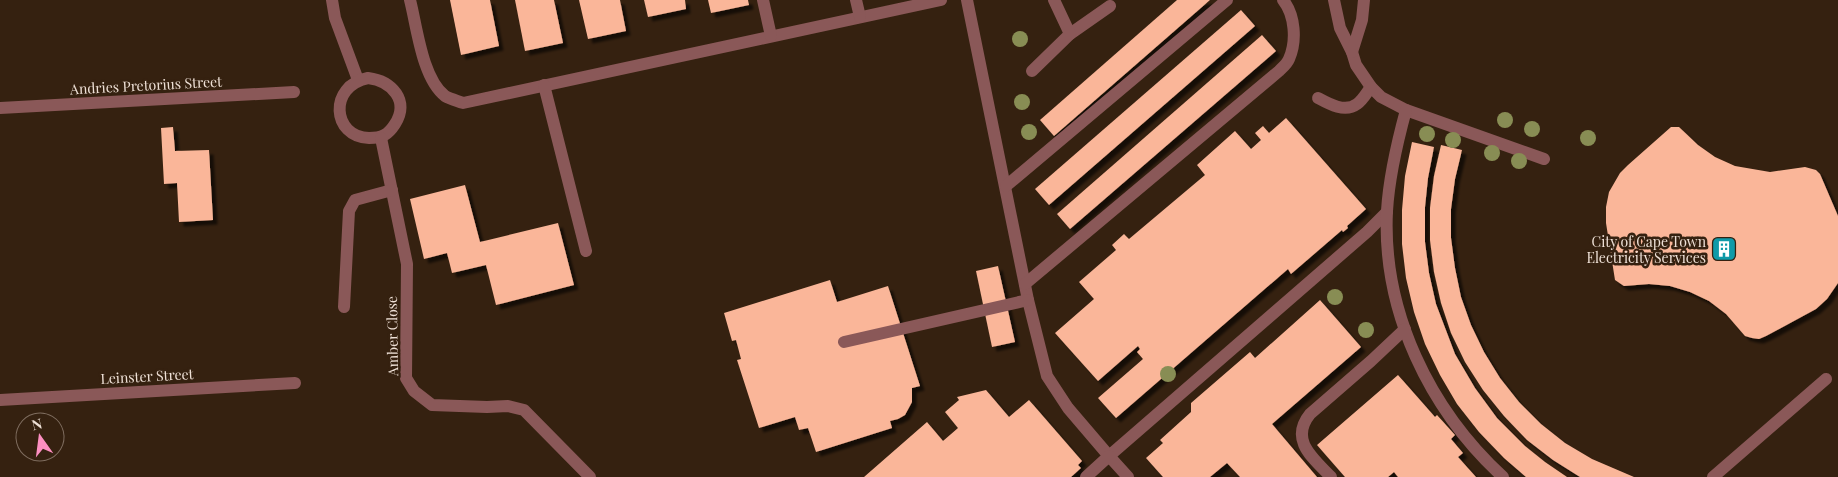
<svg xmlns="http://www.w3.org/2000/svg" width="1838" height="477" viewBox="0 0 1838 477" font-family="'Playfair Display',serif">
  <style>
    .building { fill: #fab699; filter: url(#shadow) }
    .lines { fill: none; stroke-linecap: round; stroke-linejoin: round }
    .minor { stroke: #8a5858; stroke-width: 12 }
    .tree { fill: #888d54 }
    .labels { text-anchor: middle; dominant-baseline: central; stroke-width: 5; stroke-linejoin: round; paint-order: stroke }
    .street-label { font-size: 14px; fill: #eee0d6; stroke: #352110 }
    .poi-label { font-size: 14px; fill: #eee0d6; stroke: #352110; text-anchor: end }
  </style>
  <defs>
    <filter id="shadow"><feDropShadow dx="4.5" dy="4.5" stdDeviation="1" flood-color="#0009"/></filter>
  </defs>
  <rect width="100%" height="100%" fill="#352110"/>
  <g class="building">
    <polygon points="450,0 490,0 499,46 461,55"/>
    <polygon points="515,0 554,0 563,43 525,51"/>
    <polygon points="579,0 620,0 626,31 588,39"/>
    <polygon points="644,0 685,0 686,9 648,17"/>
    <polygon points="708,0 748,0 749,5 711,13"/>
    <polygon points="1177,0 1210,0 1054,136 1040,120"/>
    <polygon points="1241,10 1255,26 1049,205 1035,189"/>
    <polygon points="1262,35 1276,51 1070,229 1057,214"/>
    <polygon points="1286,118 1366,209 1347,226 1348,228 1343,232 1342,230 1291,274 1288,269 1116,418 1098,398 1143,359 1137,352 1140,349 1138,346 1098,381 1055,333 1094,299 1079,282 1116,250 1112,245 1124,234 1129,239 1205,175 1197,165 1235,131 1251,149 1261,140 1255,133 1263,126 1269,133"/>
    <polygon points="173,127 175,151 209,150 213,220 179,222 177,183 164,184 161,128"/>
    <polygon points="1671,127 1679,127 1698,145 1715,157 1735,166 1770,172 1805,167 1816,170 1820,174 1838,216 1838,283 1827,299 1816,309 1766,336 1759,339 1752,338 1745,336 1726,314 1709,301 1690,292 1670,286 1649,284 1624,286 1615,280 1606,223 1606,207 1609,192 1620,173 1628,165"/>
    <polygon points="1412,142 1434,147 1428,178 1425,207 1425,242 1429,273 1436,304 1455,354 1475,388 1497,418 1525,446 1545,462 1567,477 1526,477 1504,458 1479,432 1457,404 1440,375 1425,344 1414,312 1406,278 1402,244 1402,210 1405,176"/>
    <polygon points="1441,145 1462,150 1455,179 1451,209 1451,238 1455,268 1461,297 1471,325 1484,352 1500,378 1519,402 1541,424 1565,443 1592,459 1634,477 1580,477 1553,460 1527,440 1504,416 1483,390 1465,362 1451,333 1441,303 1434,272 1430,240 1430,208 1434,176"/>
    <polygon points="465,185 480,242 558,223 574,285 496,305 486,265 452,273 447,253 424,259 410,199"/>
    <polygon points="998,266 1015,342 992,347 976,271"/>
    <polygon points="830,280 837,302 888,286 920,386 912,388 912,402 905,415 898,419 890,421 892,428 816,452 808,428 799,430 795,417 759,428 737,360 741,359 736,340 732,341 724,313"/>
    <polygon points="1320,300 1361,347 1272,424 1317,477 1240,477 1227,463 1210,477 1163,477 1146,458 1163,443 1160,440 1191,412 1191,403 1250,352 1255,358"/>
    <polygon points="1398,375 1435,417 1437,415 1455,435 1451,439 1463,453 1458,457 1476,477 1398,477 1394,472 1388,477 1345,477 1317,445"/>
    <polygon points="986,390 1009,417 1029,400 1082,461 1078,465 1081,468 1071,477 864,477 927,422 943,441 958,428 945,412 959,400 957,397"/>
  </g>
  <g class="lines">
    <g class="minor">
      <polyline points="332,0 335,18 358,80"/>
      <path d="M410 0C417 27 422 78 445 96 450 99 458 101 463 103L941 0"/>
      <polyline points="763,0 771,36"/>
      <polyline points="856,0 860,17"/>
      <polyline points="967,0 1028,300 1047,376 1068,408 1109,456 1367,232 1387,212"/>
      <polyline points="1334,0 1340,28 1352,52 1356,65 1371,87 1381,97 1406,110 1544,159"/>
      <polyline points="1070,34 1110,6"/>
      <polyline points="1352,52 1362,20 1364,0"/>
      <polyline points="1032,71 1070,34 1054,0"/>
      <path d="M368 78C392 81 410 101 395 124 388 135 382 138 369 138 332 137 328 86 368 78Z"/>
      <polyline points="544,85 586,251"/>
      <path d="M1318 98C1329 104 1345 113 1357 104 1363 100 1367 92 1371 87"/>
      <polyline points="0,108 294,92"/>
      <path d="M1406 110C1397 143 1389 176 1387 211 1382 312 1430 410 1503 477"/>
      <polyline points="381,138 407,264 406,378 414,391 432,405 487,407 508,406 524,410 590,477"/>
      <polyline points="1006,186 1227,0"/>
      <path d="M1025 284 1279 71C1282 68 1287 64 1289 59 1297 41 1295 15 1283 0"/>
      <polyline points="344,307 349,211 355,200 392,190"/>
      <polyline points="844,342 1028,300"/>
      <polyline points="0,400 295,383"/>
      <polyline points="1086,477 1109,456 1128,477"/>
      <path d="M1331 477C1313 458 1289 440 1310 414L1371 361 1405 329"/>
      <polyline points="1713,477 1826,379"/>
    </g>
  </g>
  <g class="tree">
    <circle cx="1020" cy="39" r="8"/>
    <circle cx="1022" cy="102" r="8"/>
    <circle cx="1505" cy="120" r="8"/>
    <circle cx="1532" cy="129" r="8"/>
    <circle cx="1029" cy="132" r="8"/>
    <circle cx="1427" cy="134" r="8"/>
    <circle cx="1588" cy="138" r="8"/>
    <circle cx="1453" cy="140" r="8"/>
    <circle cx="1492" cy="153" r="8"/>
    <circle cx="1519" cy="161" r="8"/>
    <circle cx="1335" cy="297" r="8"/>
    <circle cx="1366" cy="330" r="8"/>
    <circle cx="1168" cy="374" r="8"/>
  </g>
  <defs>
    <symbol id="building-square" viewBox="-11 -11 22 22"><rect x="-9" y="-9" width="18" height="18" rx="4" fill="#0f9aa8" stroke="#352110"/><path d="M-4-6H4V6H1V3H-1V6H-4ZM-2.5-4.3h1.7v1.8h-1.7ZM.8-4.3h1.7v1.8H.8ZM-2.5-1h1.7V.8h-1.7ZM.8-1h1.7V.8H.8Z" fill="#fff"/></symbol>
  </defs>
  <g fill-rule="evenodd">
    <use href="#building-square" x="1710" y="235" width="28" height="28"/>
  </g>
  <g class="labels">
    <g class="street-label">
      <text transform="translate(146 85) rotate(-3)">Andries Pretorius Street</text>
      <text transform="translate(392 336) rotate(-91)">Amber Close</text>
      <text transform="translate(147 376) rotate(-3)">Leinster Street</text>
    </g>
    <g class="poi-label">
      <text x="1706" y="241">City of Cape Town<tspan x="1706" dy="16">Electricity Services</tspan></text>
    </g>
  </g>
  <g transform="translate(40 437) rotate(346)"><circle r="24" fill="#352110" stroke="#7f6d5f"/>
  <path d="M0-4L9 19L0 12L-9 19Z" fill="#fc8fc1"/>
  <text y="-8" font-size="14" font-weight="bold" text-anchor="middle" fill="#eee0d6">N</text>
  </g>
</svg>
